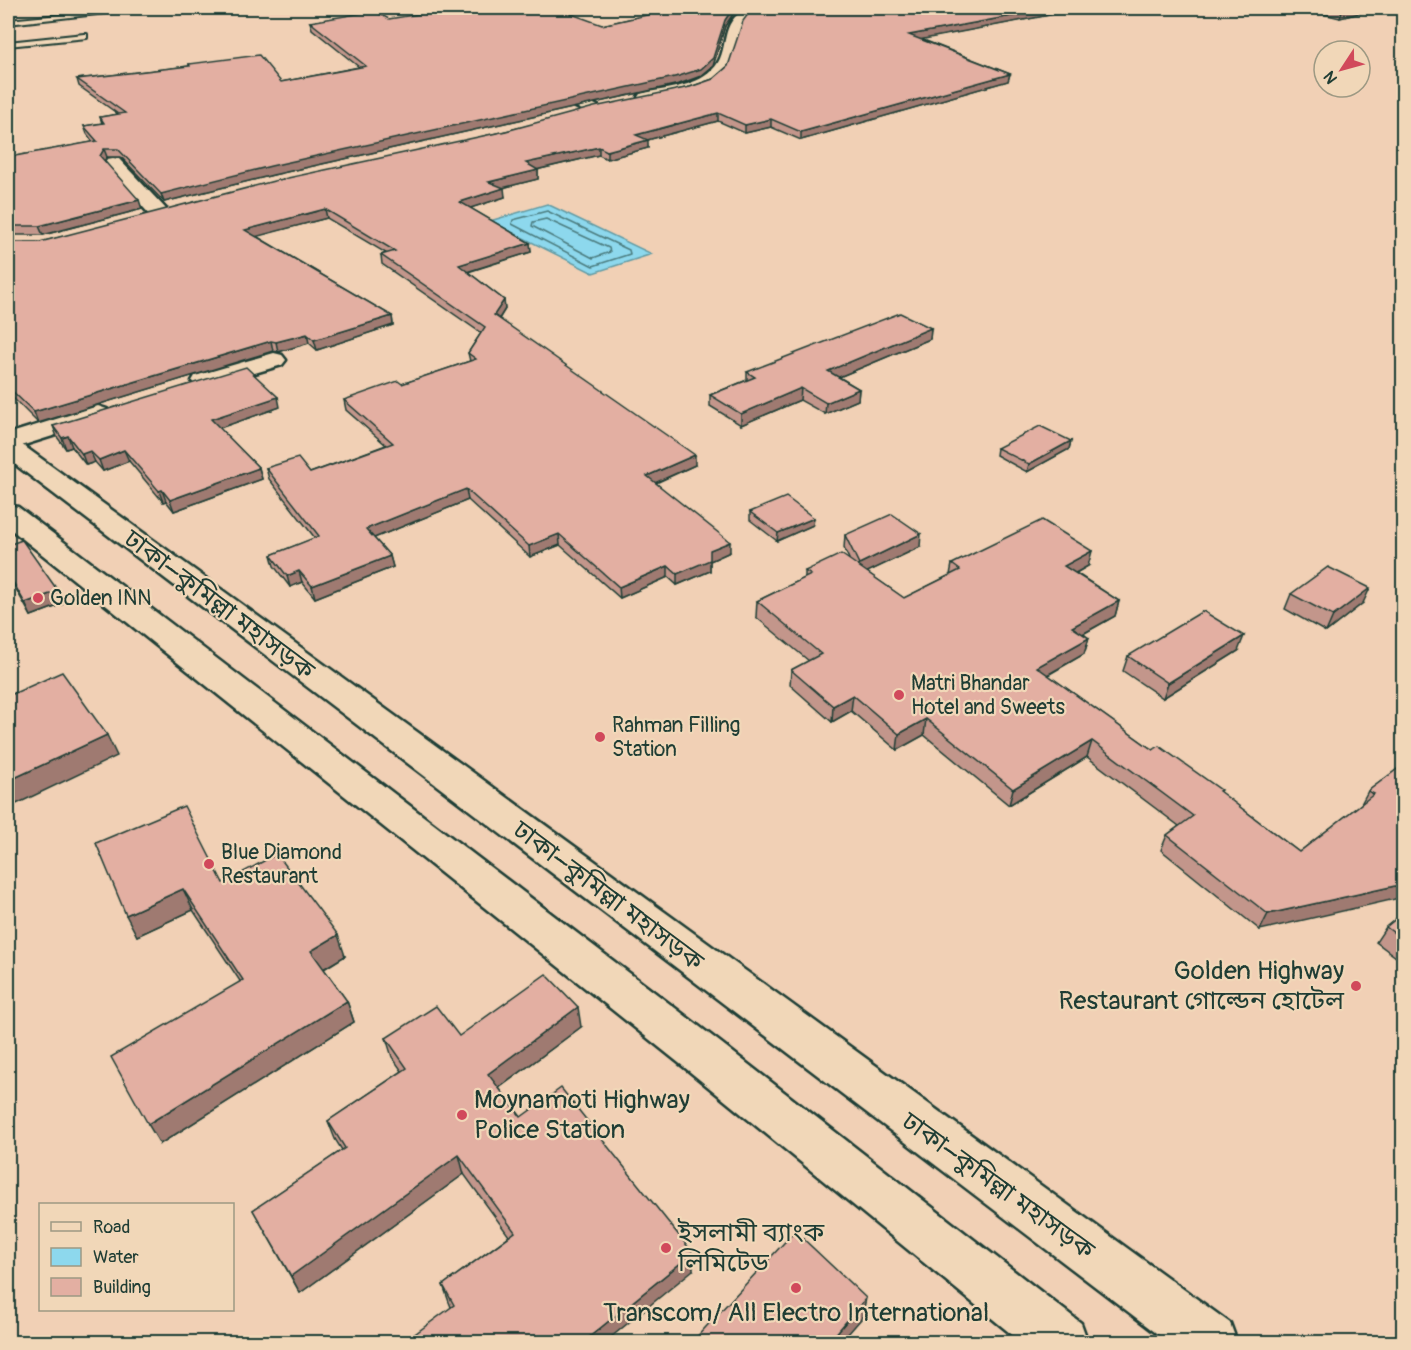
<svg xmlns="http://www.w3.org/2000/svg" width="1411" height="1350" viewBox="0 0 1411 1350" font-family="Pangolin,'Noto Sans Bengali',sans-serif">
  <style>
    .water { fill: #8dd8ed; stroke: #619aa3; stroke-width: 1.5 }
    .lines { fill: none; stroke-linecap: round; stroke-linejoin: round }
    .shore { stroke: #4b7b7e; stroke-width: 1.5 }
    .service-casing { stroke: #1f3d34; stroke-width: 4 }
    .minor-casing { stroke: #1f3d34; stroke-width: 5 }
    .trunk-casing { stroke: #1f3d34; stroke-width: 5 }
    .service { fill: #f1d7b8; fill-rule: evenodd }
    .minor { fill: #f1d7b8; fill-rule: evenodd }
    .trunk { fill: #f1d7b8; fill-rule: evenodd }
    .wall { fill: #c3968b; stroke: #1f3d34; stroke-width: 1.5 }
    .shaded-wall { fill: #9f7a71; stroke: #1f3d34; stroke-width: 1.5 }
    .building { fill: #e3afa2; stroke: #1f3d34; stroke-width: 1.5 }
    .poi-dot { fill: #d1495b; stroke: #f1d7b8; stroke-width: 2 }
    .labels { text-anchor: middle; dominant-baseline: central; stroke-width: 4.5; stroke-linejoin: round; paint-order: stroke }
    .poi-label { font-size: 21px; fill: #1f3d34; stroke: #f1d7b8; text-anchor: start }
    .near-street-label { font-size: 26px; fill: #1f3d34; stroke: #f1d7b8 }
    .near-poi-label { font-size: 26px; fill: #1f3d34; stroke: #f1d7b8; text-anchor: start }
  </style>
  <rect width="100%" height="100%" fill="#f1d0b5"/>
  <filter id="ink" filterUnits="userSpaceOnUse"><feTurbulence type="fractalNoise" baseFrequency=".0167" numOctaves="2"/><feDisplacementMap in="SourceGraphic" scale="12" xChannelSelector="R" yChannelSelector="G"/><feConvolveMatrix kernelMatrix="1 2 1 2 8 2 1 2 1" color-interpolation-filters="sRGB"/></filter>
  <g filter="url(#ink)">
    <polygon class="water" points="547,204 652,254 593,273 490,221"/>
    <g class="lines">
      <g class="shore">
        <polygon points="547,211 629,250 630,254 593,266 512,224 513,220"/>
        <polygon points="546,219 609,248 610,252 593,258 532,226 533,222"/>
      </g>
      <defs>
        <g id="service">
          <polygon points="131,8 151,8 8,24 8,20"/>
          <polygon points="84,34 87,34 87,38 8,46 8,42"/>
        </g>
        <g id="minor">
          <path d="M749 8H767L744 22C737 36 738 53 731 67 717 94 672 97 646 102L640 100 638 97 640 94C664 88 694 88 712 70 732 52 716 21 749 8Z"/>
          <polygon points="558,88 598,106 600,109 598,112 586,112 553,96 550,93"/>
          <polygon points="113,158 119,159 166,209 169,213 166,217 152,217 107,167 104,163 107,159"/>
          <polygon points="274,353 282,355 286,360 282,365 204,388 195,386 192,381 195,376"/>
          <polygon points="98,406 107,409 111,414 107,419 8,450 8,434"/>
        </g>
        <g id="trunk">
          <polygon points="8,439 17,441 1230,1323 1237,1342 1168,1342 8,459"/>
          <polygon points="8,505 18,507 721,1043 1081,1323 1088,1342 1021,1342 689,1071 8,527"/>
        </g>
      </defs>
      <use href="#service" class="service-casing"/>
      <use href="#minor" class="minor-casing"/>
      <use href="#trunk" class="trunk-casing"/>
      <use href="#service" class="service"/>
      <use href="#minor" class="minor"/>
      <use href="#trunk" class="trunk"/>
    </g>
    <g class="wall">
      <polygon points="678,8 745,8 737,8 725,26 713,66 701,76 679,84 273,175 164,202 121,157 107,157 104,161 142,209 43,235 8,235 8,153 10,157 93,142 87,134 84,126 102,123 100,117 118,114 79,86 77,79 189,66 189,64 281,82 359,67 312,29 310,22 389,19 602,25"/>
      <polygon points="762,8 1101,8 1088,11 1081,9 921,39 1010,74 1008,81 801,140 771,127 745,133 718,121 647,140 648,148 607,159 599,155 536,170 538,170 538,179 502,188 505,197 470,208 530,243 531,252 468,272 504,300 505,309 499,319 695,465 656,483 730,552 710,561 710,571 677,585 668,577 620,598 560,545 530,557 468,500 374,538 390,556 393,567 315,598 302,582 290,587 274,566 271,555 315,538 269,479 266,468 310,473 386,445 346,410 344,400 402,384 470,361 468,353 481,333 382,264 381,255 386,253 327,218 256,236 392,316 393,325 317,350 309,343 278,352 273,351 38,423 8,393 8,242 40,242 690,87 713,79 728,66"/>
      <polygon points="1298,8 1380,8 1340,18"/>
      <polygon points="931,328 930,339 839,377 859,389 858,400 825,414 800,400 741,425 710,406 710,395 747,380 747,372"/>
      <polygon points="280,407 219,428 259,468 262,479 174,511 166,501 163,502 129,461 103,471 95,462 86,465 72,447 66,449 57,437 53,426"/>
      <polygon points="1071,441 1069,449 1027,472 996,455 997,448"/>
      <polygon points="750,512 813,525 777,541 750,520"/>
      <polygon points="845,535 920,547 867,572 904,598 950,575 952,564 1088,566 1076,573 1119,601 1115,616 1083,634 1089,638 1084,654 1048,675 1153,750 1220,792 1299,852 1361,804 1368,791 1404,764 1260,930 1161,850 1167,835 1179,826 1087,757 1009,805 924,735 897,750 851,711 832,722 790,685 791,670 809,661 756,617 757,601 805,578 805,571 849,559 844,548"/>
      <polygon points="8,545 58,591 63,604 31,616 8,575"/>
      <polygon points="1291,594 1363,603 1326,632 1285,609"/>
      <polygon points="1238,651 1163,698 1123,671 1128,656"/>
      <polygon points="96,843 223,883 345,956 324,969 347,1001 354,1022 160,1144 240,981 193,910 137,936"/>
      <polygon points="1404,912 1404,963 1376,942 1386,927"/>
      <polygon points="581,1027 499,1088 521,1117 693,1270 451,1307 449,1302 443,1285 509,1236 464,1174 300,1293 253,1210 342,1150 335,1139 328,1121 402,1071 392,1057 386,1038 459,1036"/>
    </g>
    <g class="shaded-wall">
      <polygon points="733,8 737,8 725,26 713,66 701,76 679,84 273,175 164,202 161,194 725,20"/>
      <polygon points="1055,8 1082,8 1081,9 908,42 909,35"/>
      <polygon points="1089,8 1101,8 1088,11"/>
      <polygon points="1356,8 1380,8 1340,18 1342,11"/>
      <polygon points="1010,74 1008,81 801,140 801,132"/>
      <polygon points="718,113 718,121 636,143 636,135"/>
      <polygon points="771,119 771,127 745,133 745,125"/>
      <polygon points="648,140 648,148 607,159 607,151"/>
      <polygon points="599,147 599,155 527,172 526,163"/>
      <polygon points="104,149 107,157 102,164 100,156"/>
      <polygon points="538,170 538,179 490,191 489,182"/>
      <polygon points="504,188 505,197 461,211 460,202"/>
      <polygon points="139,200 142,209 43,235 39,226"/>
      <polygon points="325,209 327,218 247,239 245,230"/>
      <polygon points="530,243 531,252 460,274 459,265"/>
      <polygon points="504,300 505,309 495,325 494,315"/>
      <polygon points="392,316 393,325 317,350 314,340"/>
      <polygon points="931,328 930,339 827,382 828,371"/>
      <polygon points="307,334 309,343 278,352 276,342"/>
      <polygon points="271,341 273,351 38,423 34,412"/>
      <polygon points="801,388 800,400 741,425 741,414"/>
      <polygon points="859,389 858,400 825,414 826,403"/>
      <polygon points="278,397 280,407 214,430 211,419"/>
      <polygon points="68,436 72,447 66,449 62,438"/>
      <polygon points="1071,441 1069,449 1027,472 1029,464"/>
      <polygon points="124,450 129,461 103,471 99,460"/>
      <polygon points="90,451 95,462 86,465 82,454"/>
      <polygon points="695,455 695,465 648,486 647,476"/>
      <polygon points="259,468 262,479 174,511 170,500"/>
      <polygon points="466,489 468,500 369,540 366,529"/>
      <polygon points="162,490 166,501 163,502 159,491"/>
      <polygon points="814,518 813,525 777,541 778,533"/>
      <polygon points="559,534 560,545 530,557 529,546"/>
      <polygon points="921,534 920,547 857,577 859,564"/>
      <polygon points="730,542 730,552 710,561 710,571 677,585 677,574 710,550"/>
      <polygon points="1092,551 1088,566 1061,581 1064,566"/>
      <polygon points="390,556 393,567 315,598 312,586"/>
      <polygon points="668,566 668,577 620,598 619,587"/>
      <polygon points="299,571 302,582 290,587 287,576"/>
      <polygon points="1370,588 1363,603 1326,632 1333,616"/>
      <polygon points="58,591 63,604 31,616 25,603"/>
      <polygon points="1119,601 1115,616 1068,642 1072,627"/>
      <polygon points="1244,636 1238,651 1163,698 1168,683"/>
      <polygon points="1089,638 1084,654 1033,683 1037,667"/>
      <polygon points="853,695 851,711 832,722 833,706"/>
      <polygon points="926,719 924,735 897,750 899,734"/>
      <polygon points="107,735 117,756 8,808 8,781"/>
      <polygon points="1092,741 1087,757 1009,805 1013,789"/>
      <polygon points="1404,884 1404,897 1260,930 1268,914"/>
      <polygon points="183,889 193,910 137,936 126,915"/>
      <polygon points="338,935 345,956 318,972 311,951"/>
      <polygon points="347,1001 354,1022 160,1144 148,1124"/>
      <polygon points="578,1007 581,1027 492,1093 488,1074"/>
      <polygon points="459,1155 464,1174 300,1293 291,1276"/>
      <polygon points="693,1253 693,1270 605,1342 583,1342"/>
      <polygon points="866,1298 862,1318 841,1342 829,1342"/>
    </g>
    <g class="building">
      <polygon points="455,8 555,8 602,25 678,8 733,8 725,20 713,58 701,69 679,76 271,166 161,194 118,149 104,149 100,156 139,200 39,226 8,226 8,153 10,157 97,141 84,126 104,123 100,117 125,113 77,79 190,66 189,64 259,55 281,82 366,66 310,22 374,11 389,19"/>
      <polygon points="762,8 1055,8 909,35 1010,74 801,132 771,119 745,125 718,113 636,135 648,140 607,151 599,147 526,163 538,170 489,182 504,188 460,202 530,243 459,265 504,300 494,315 695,455 647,476 730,542 710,550 710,560 677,574 668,566 619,587 559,534 529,546 466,489 366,529 390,556 312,586 299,571 287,576 271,555 319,536 266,468 298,458 310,473 393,443 344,400 398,381 402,384 476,359 468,353 485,327 381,255 395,251 325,209 245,230 392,316 314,340 307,334 276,342 271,341 34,412 8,387 8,242 40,242 274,181 506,131 594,107 690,87 713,79 728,66 743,21 751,10"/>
      <polygon points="1328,8 1356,8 1342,11"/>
      <polygon points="900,313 931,328 828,371 859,389 826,403 801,388 741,414 710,395 755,377 747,372"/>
      <polygon points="246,367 278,397 211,419 259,468 170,500 162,490 159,491 124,450 99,460 90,451 82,454 68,436 62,438 53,426"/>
      <polygon points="1040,426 1071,441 1029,464 997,448"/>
      <polygon points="786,497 814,518 778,533 750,512"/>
      <polygon points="892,514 921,534 859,564 845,535"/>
      <polygon points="1042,520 1092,551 1064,566 1119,601 1072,627 1089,638 1037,667 1153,750 1159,746 1221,790 1219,791 1299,852 1374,794 1368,791 1404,764 1404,884 1268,914 1167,835 1193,816 1092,741 1013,789 926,719 899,734 853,695 833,706 791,670 821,654 757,601 811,575 805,571 841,554 904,598 960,570 952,564"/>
      <polygon points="22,540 58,591 25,603 8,573 8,545"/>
      <polygon points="1328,567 1370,588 1333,616 1291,594"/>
      <polygon points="1203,611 1244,636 1168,683 1128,656"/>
      <polygon points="62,672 107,735 8,781 8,696"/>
      <polygon points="184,806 223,883 277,854 338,935 311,951 347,1001 148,1124 111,1057 243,980 183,889 126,915 96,843"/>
      <polygon points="1404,912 1404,940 1386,927"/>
      <polygon points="546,974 578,1007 488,1074 521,1117 561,1088 693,1253 583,1342 404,1342 454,1305 443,1285 515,1232 459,1155 291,1276 253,1210 345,1148 328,1121 407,1068 386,1038 436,1006 459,1036"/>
      <polygon points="795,1231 866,1298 829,1342 692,1342"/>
    </g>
  </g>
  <g class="poi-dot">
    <circle cx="38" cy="598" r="6"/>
    <circle cx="899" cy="695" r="6"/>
    <circle cx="600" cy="737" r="6"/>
    <circle cx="209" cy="864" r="6"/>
    <circle cx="1356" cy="986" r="6"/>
    <circle cx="462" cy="1115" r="6"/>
    <circle cx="666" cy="1248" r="6"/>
    <circle cx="796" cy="1288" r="6"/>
  </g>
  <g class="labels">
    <g class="poi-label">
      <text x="50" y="598">Golden INN</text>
      <text x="911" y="683">Matri Bhandar<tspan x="911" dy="24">Hotel and Sweets</tspan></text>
      <text x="612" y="725">Rahman Filling<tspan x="612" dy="24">Station</tspan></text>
      <text x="221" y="852">Blue Diamond<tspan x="221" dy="24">Restaurant</tspan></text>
    </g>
    <g class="near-street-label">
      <text transform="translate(219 605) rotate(37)">ঢাকা–কুমিল্লা মহাসড়ক</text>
      <text transform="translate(608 896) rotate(37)">ঢাকা–কুমিল্লা মহাসড়ক</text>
      <text transform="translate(998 1186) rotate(36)">ঢাকা–কুমিল্লা মহাসড়ক</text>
    </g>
    <g class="near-poi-label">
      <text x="1344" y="971" text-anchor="end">Golden Highway<tspan x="1344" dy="30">Restaurant গোল্ডেন হোটেল</tspan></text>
      <text x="474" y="1100">Moynamoti Highway<tspan x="474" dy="30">Police Station</tspan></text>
      <text x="678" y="1233">ইসলামী ব্যাংক<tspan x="678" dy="30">লিমিটেড</tspan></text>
      <text x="796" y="1313" text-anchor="middle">Transcom/ All Electro International</text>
    </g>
  </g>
  <rect width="1411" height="1350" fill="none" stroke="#f1d7b8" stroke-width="30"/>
  <rect x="15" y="15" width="1381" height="1320" fill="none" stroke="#1f3d34" stroke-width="2" filter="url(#ink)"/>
  <rect x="39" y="1203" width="195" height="108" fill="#f1d7b8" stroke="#9d9983" stroke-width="1.5"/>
  <rect x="51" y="1222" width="30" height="9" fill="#f1d7b8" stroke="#9d9983" stroke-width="1.5"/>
  <text x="93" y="1233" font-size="18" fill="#1f3d34">Road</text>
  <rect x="51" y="1248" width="30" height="18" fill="#8dd8ed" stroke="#9d9983" stroke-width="1.5"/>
  <text x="93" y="1263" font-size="18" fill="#1f3d34">Water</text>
  <rect x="51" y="1278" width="30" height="18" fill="#e3afa2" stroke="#9d9983" stroke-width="1.5"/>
  <text x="93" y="1293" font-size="18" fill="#1f3d34">Building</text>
  <g transform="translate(1342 69) rotate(234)"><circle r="28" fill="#f1d7b8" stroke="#9d9983" stroke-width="1.5"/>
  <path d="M0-4.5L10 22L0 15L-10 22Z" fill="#d1495b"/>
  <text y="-9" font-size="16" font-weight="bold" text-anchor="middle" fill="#1f3d34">N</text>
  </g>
</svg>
